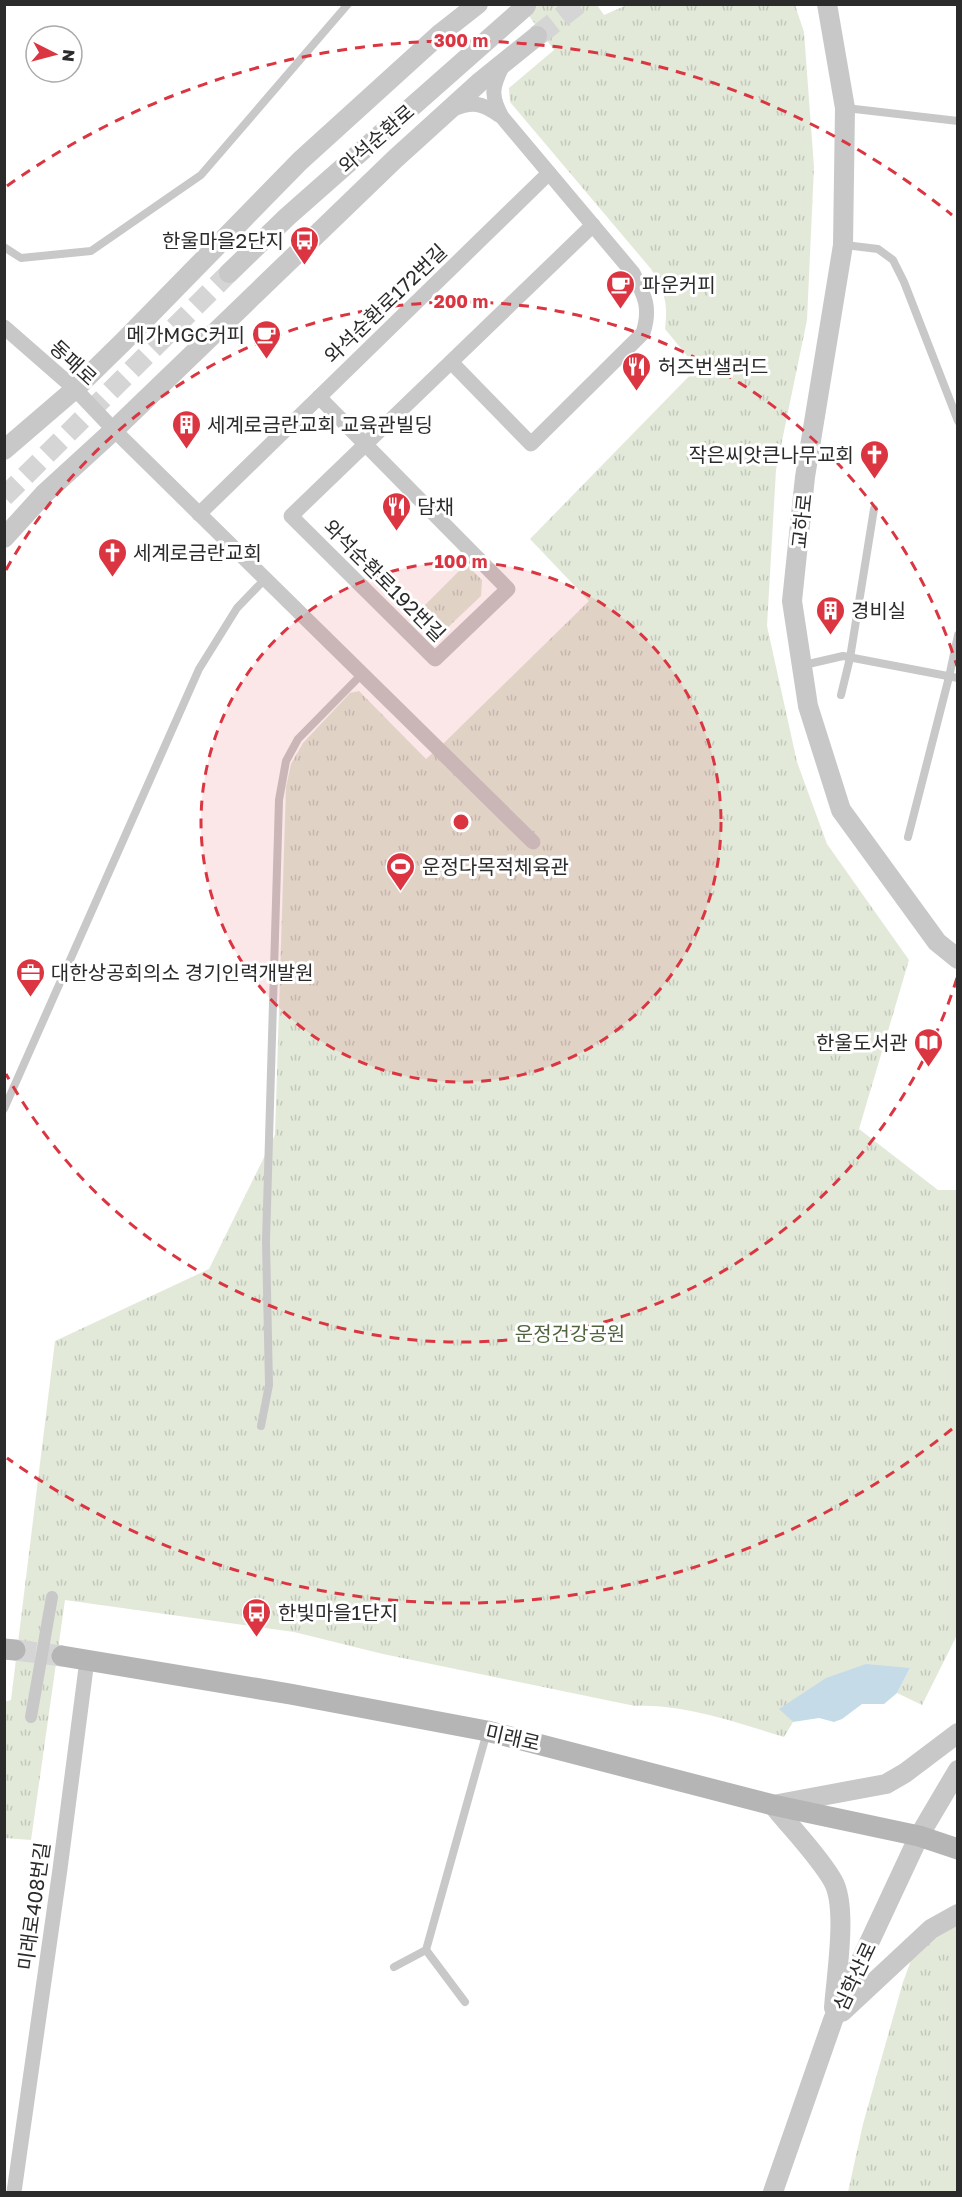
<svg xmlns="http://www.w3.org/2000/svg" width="962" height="2197" viewBox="0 0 962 2197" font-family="'Golos Text','Noto Sans KR',sans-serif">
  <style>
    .park { fill: url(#park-tufts) }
    .water { fill: #c6dbe8 }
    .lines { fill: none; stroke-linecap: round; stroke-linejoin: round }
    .tertiary-tunnel { stroke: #d5d5d5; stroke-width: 20; stroke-dasharray: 20 10; stroke-linecap: butt }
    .secondary-tunnel { stroke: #d5d5d5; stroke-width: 21; stroke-dasharray: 21 10; stroke-linecap: butt }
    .service { stroke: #c8c8c8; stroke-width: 8 }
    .pedestrian { stroke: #c8c8c8; stroke-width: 12 }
    .minor { stroke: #c8c8c8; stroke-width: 15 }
    .tertiary { stroke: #c8c8c8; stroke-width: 20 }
    .secondary { stroke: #b5b5b5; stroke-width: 21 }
    .ring { fill: none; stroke: #db3541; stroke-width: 3; stroke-dasharray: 10 8 }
    .labels { text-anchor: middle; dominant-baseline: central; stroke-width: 6; stroke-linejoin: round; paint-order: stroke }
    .street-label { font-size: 20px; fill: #2b2b2b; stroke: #fff }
    .poi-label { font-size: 20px; fill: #2b2b2b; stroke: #fff; text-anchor: start }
    .park-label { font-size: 20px; fill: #4f643c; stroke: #fff }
    .centre { fill: #db3541; stroke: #fff; stroke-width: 3 }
    .ring-label { font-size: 18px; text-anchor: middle; font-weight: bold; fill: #db3541; stroke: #fff; stroke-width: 6; stroke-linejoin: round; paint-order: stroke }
  </style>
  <defs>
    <pattern id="park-tufts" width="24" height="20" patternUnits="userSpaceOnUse" patternTransform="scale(1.5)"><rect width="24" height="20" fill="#e2e9d9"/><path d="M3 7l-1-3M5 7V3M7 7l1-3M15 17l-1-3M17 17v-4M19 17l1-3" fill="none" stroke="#c2c8ba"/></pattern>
  </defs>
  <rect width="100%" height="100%" fill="#fff"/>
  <g class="park">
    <path d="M521 5H597L604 15 627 5H795L804 32 814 167 807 320 776 470 767 626 797 762 827 844 909 960 859 1129 938 1190H957V1635L922 1705 897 1693 910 1668 780 1709 793 1722 784 1737C738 1723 684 1704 635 1706L383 1654 294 1632 65 1600 31 1840 5 1838 4 1702 11 1700 55 1341 209 1269 275 1135 286 787 291 764 303 743 350 693 359 691 426 759 447 740 589 601 530 539 697 368 665 329C668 302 665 293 651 269L510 102 509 88 554 50Z"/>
    <polygon points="466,564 482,580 481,596 444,631 431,629 416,614"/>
    <polygon points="957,1916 957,2192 848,2192 863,2124 903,1982 916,1947"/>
  </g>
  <polygon class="water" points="866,1664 910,1668 897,1693 884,1704 862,1704 842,1719 834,1722 819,1718 793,1722 779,1709 826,1678"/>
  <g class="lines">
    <polyline class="tertiary-tunnel" points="4,497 229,273"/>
    <g class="secondary-tunnel">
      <polyline points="537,36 578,4"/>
      <polyline points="15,1650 62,1656"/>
    </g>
    <g class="service">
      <polyline points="846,108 958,121"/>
      <polyline points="845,245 878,249 893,260 904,282 958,421"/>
      <polyline points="4,247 21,258 91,251 201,175 348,4"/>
      <polyline points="804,665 843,656 958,678"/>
      <polyline points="841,695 850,658 874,509"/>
      <polyline points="908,837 949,677 958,635"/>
      <polyline points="4,1109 199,669 237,608 265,579"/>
      <polyline points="261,1426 269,1385 266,1241 279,800 286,761 298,739 362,674"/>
      <polyline points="426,1950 465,2002"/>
      <polyline points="394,1967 426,1950 487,1732"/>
    </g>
    <polyline class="pedestrian" points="31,1717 52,1597"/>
    <g class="minor">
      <path d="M453 109C473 101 482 103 499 115"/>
      <polyline points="4,327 75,389 114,430 533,842"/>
      <path d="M451 362 531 444 643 333C651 308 645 296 633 273L502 117C490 95 492 87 503 65"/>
      <polyline points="319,397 365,444 508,589 435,659 291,516 593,225"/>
      <polyline points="199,514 549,173"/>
      <polyline points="14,2192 60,1869 87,1660"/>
    </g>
    <g class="tertiary">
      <polyline points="827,4 845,108 843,245 805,477 792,601 808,706 841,810 937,942 958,959"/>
      <polyline points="229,273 287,217 526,6"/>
      <polyline points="4,450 75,389 124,341 300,161 441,33 478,4"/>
      <polyline points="4,538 44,494 114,430 395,159 481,81 537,36"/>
      <path d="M834 2008C836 1977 848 1907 833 1881 819 1856 791 1828 773 1805L886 1784 905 1773 958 1733"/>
      <polyline points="842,2012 931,1929 958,1914"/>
      <polyline points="773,2192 833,2020 919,1836 958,1770"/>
    </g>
    <g class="secondary">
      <polyline points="4,1649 15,1650"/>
      <polyline points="62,1656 290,1694 487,1731 773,1805 919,1836 958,1849"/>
    </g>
  </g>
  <circle cx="461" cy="822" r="260" fill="#db3541" fill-opacity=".12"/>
  <g class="ring">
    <circle cx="461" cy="822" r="260"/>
    <path d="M957 978A520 520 0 0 1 6 1074M6 570A520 520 0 0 1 957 666"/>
    <path d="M952 1429A781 781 0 0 1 7 1458M7 186A781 781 0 0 1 952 215"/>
  </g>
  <defs>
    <symbol id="bus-pin" viewBox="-11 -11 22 30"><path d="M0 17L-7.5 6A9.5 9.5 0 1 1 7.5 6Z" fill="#db3541" stroke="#fff"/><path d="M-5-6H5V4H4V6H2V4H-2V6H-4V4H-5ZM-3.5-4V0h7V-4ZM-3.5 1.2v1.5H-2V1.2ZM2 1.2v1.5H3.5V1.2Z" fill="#fff"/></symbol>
    <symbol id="cafe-pin" viewBox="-11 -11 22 30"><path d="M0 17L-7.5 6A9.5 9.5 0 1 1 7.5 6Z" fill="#db3541" stroke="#fff"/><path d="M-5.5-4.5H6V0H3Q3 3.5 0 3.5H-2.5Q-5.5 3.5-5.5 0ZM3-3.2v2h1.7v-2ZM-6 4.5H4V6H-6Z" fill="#fff"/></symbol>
    <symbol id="restaurant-pin" viewBox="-11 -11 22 30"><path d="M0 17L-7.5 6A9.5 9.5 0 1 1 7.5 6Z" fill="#db3541" stroke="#fff"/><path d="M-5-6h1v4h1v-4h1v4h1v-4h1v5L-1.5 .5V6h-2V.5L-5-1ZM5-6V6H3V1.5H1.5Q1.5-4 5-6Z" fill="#fff"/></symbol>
    <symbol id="building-pin" viewBox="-11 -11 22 30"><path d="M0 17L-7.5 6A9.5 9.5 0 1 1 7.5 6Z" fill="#db3541" stroke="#fff"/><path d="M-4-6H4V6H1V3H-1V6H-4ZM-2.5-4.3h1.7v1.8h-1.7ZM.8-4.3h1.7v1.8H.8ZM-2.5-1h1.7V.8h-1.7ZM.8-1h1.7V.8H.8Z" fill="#fff"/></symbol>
    <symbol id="church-pin" viewBox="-11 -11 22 30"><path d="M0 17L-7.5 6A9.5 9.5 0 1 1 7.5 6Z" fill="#db3541" stroke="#fff"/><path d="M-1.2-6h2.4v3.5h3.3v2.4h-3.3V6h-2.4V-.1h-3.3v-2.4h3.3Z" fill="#fff"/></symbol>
    <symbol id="stadium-pin" viewBox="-11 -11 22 30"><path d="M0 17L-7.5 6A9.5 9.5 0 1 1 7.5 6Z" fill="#db3541" stroke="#fff"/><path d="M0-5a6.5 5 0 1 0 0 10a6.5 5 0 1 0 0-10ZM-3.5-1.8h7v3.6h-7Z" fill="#fff"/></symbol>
    <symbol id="office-pin" viewBox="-11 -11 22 30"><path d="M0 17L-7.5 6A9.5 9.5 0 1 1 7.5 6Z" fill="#db3541" stroke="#fff"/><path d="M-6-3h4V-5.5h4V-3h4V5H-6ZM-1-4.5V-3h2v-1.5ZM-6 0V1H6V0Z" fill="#fff"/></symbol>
    <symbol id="library-pin" viewBox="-11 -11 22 30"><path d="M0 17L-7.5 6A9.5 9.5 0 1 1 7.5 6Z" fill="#db3541" stroke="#fff"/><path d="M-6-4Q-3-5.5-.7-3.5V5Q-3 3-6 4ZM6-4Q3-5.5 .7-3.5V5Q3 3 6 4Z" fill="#fff"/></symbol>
  </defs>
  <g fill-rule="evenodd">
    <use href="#bus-pin" x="288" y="224" width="33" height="45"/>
    <use href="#cafe-pin" x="604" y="268" width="33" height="45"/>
    <use href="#cafe-pin" x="250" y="318" width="33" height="45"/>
    <use href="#restaurant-pin" x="620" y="350" width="33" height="45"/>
    <use href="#building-pin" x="170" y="408" width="33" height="45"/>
    <use href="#church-pin" x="858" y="438" width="33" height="45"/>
    <use href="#restaurant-pin" x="380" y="490" width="33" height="45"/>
    <use href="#church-pin" x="96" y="536" width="33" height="45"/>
    <use href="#building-pin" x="814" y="594" width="33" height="45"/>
    <use href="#stadium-pin" x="384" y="850" width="33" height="45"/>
    <use href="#office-pin" x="14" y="956" width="33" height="45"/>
    <use href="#library-pin" x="912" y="1026" width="33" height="45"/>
    <use href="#bus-pin" x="240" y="1596" width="33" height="45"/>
  </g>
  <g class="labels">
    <g class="street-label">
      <text transform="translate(376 138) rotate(-41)">와석순환로</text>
      <text transform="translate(385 303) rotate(-44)">와석순환로172번길</text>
      <text transform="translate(74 362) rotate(43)">동패로</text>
      <text transform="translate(801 521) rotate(-84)">교하로</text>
      <text transform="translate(385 580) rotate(45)">와석순환로192번길</text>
      <text transform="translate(513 1737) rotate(13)">미래로</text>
      <text transform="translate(33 1906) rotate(-82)">미래로408번길</text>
      <text transform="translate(854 1976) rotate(-65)">심학산로</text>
    </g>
    <g class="poi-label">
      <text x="284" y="240" text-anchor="end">한울마을2단지</text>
      <text x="642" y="284">파운커피</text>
      <text x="245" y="334" text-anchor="end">메가MGC커피</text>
      <text x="658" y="366">허즈번샐러드</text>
      <text x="207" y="424">세계로금란교회 교육관빌딩</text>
      <text x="854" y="454" text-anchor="end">작은씨앗큰나무교회</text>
      <text x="417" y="506">담채</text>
      <text x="133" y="552">세계로금란교회</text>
      <text x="851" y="610">경비실</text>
      <text x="422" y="866">운정다목적체육관</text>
      <text x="51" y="972">대한상공회의소 경기인력개발원</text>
      <text x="908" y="1042" text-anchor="end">한울도서관</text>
      <text x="278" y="1612">한빛마을1단지</text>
    </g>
    <g class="park-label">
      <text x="570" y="1333">운정건강공원</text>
    </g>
  </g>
  <circle cx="461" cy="822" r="9" class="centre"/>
  <g class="ring-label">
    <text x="461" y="47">300 m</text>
    <text x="461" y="308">200 m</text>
    <text x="461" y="568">100 m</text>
  </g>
  <rect width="962" height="2197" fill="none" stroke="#2b2b2b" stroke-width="12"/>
  <g transform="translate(54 54) rotate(96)"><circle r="28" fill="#ffffff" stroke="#aaaaaa" stroke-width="1.5"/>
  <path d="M0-4.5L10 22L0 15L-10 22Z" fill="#db3541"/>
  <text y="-9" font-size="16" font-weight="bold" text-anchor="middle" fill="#2b2b2b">N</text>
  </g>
</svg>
